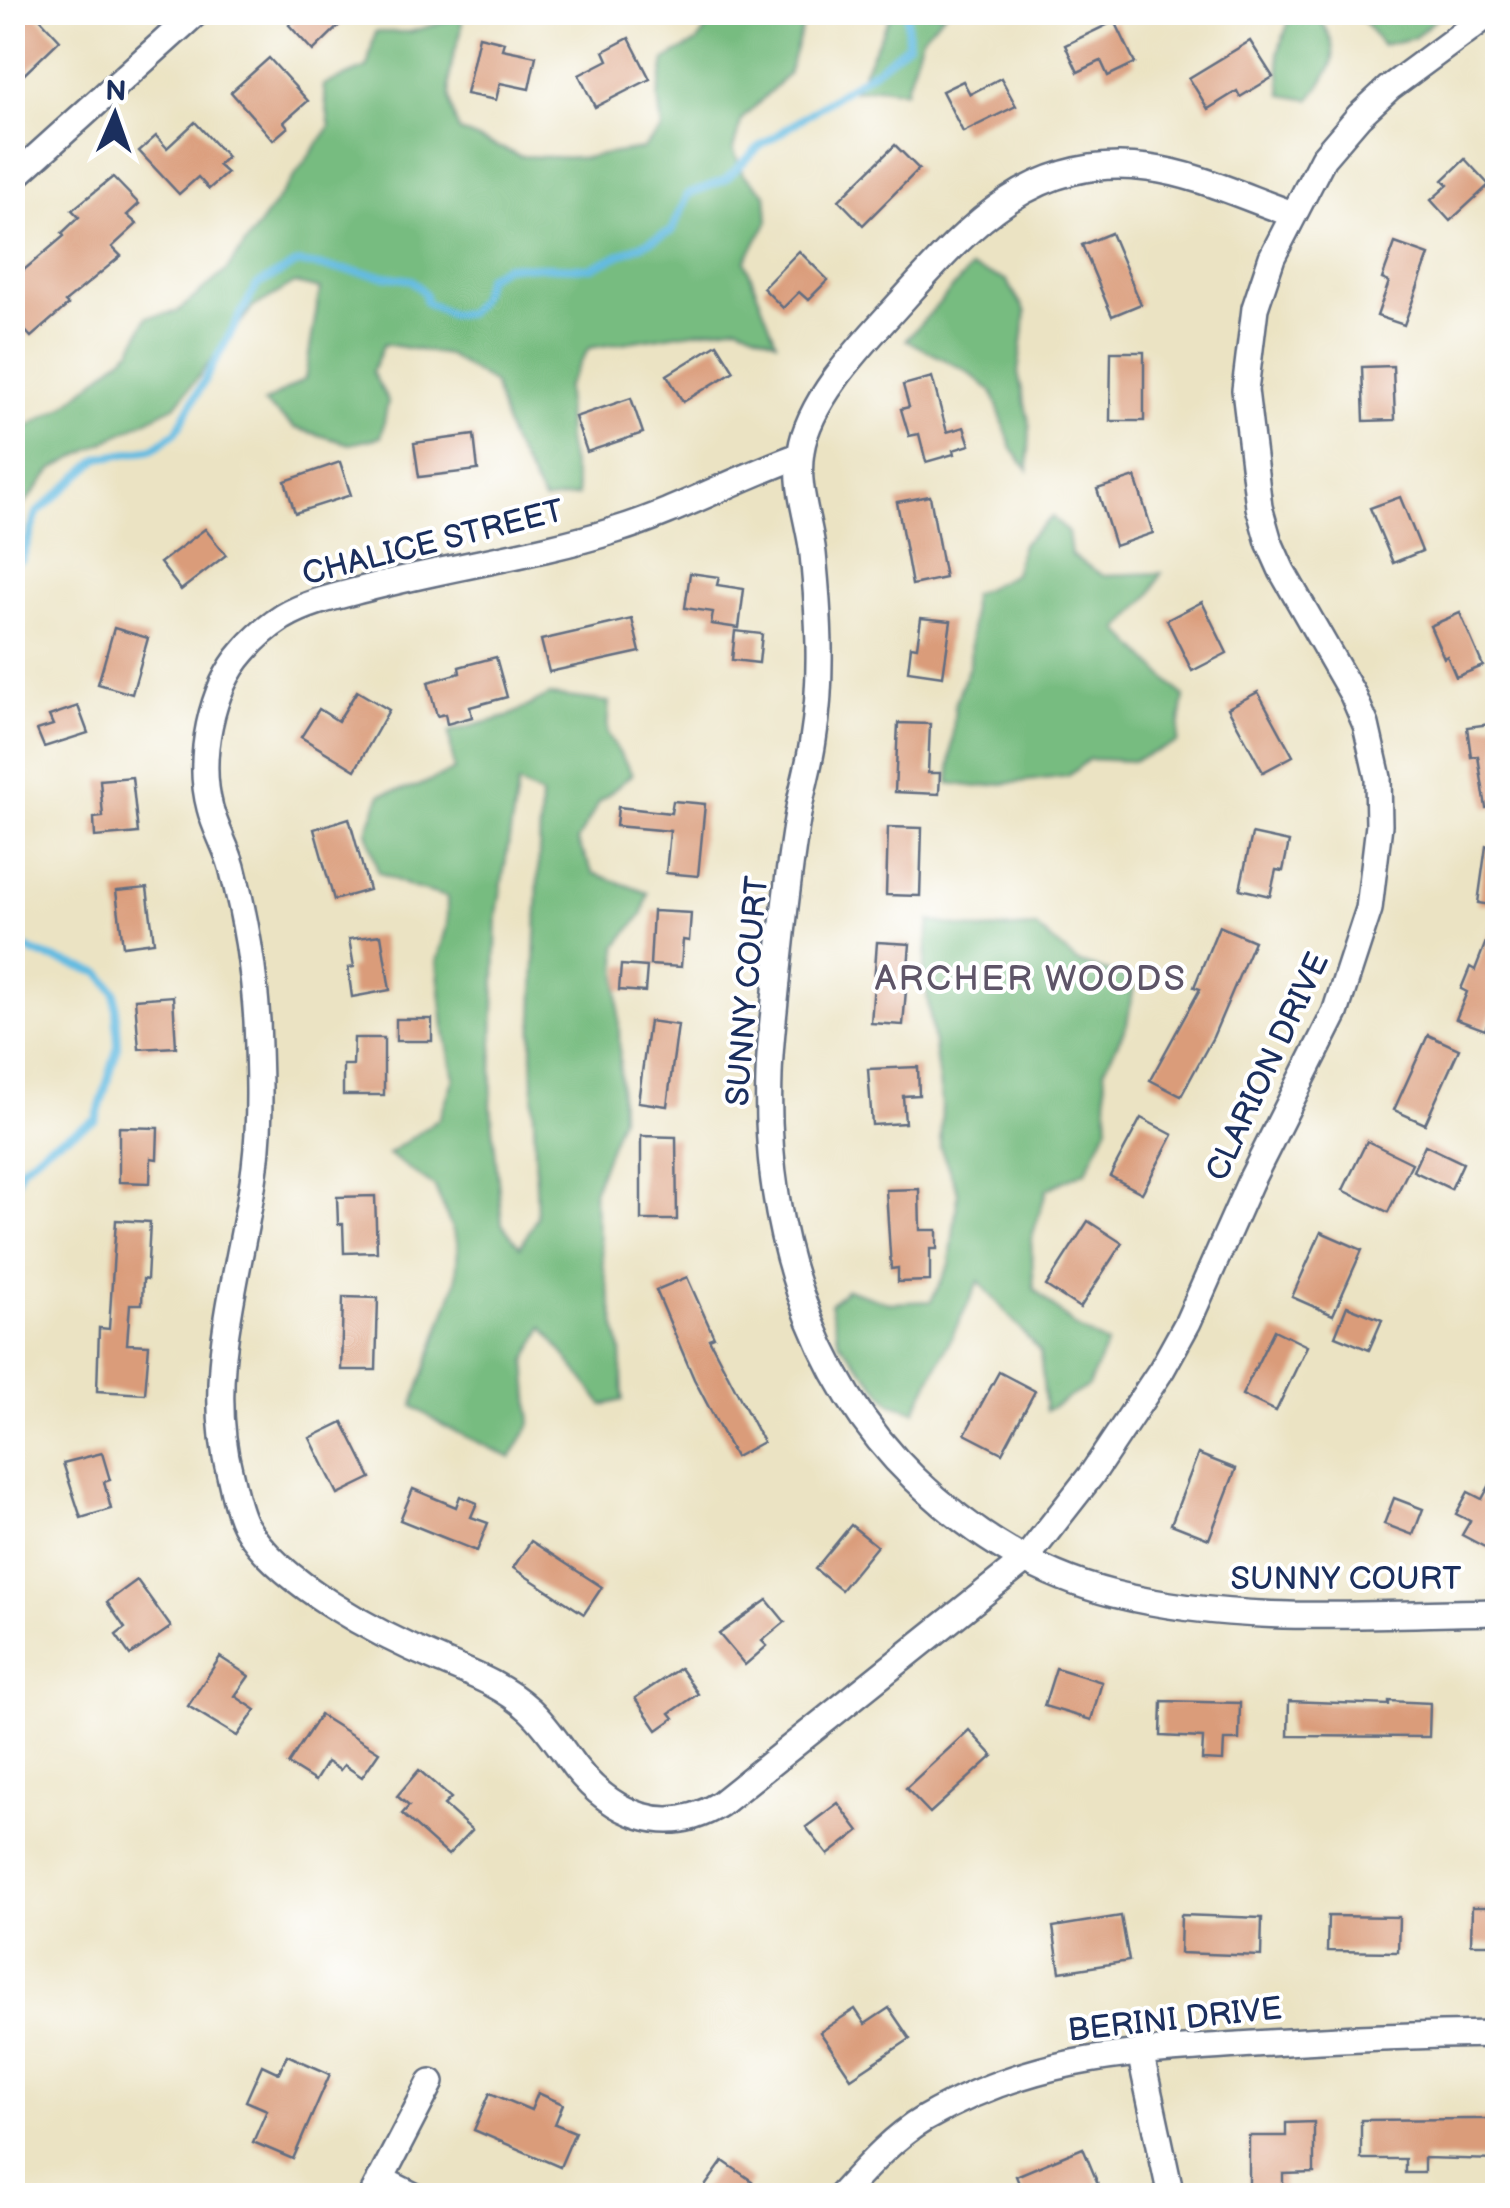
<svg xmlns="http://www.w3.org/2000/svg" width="1510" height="2208" viewBox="0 0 1510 2208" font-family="'Balsamiq Sans',sans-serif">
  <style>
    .forest { fill: #77bc80; stroke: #49766f; stroke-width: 2.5; fill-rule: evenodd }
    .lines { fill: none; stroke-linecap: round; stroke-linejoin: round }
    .stream { stroke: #64bbe1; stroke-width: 8 }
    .building { fill: #da9c7a }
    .minor-casing { stroke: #646e81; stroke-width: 30 }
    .minor { stroke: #fff; stroke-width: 25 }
    .labels { text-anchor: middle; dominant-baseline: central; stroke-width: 8; stroke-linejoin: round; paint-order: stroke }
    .street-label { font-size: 32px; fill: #1b2f5e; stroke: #fff }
    .neighbourhood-label { font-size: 35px; letter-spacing: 2.5px; fill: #5e5568; stroke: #fff }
  </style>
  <rect width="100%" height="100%" fill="#fff"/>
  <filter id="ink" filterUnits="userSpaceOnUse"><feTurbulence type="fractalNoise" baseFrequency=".01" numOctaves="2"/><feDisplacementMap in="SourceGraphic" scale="20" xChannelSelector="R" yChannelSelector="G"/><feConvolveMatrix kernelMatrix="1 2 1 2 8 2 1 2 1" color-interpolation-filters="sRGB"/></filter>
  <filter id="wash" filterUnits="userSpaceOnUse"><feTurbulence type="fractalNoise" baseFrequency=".0048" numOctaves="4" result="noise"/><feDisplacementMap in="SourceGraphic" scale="40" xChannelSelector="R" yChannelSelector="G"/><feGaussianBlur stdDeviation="2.25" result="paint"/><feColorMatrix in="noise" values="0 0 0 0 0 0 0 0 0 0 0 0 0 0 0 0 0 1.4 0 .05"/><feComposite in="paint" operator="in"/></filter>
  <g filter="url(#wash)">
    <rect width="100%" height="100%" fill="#ebe3c3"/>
    <g class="forest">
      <path d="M719 12 807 13 788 74 742 119 733 149 743 174 766 194 768 221 745 261 776 341 738 325 589 348 566 387 567 441 578 496 544 501 510 439 494 384 448 355 384 344 372 372 388 401 381 437 350 444 295 428 264 403 305 379 320 289 295 283 252 308 176 405 53 469 13 518V440L23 429 65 406 132 349 147 317 177 312 226 271 330 127 323 85 367 68 375 32H410L461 17C464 32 457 42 453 57 447 82 449 108 459 131L520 156 582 158 642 149 662 130 658 97 665 60 697 42Z"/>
      <polygon points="892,13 945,13 922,37 905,91 879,87 854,91"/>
      <path d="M1289 13H1315C1343 52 1337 62 1310 100L1282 95 1278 53 1291 15Z"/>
      <polygon points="1357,13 1442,13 1414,38 1382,45"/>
      <polygon points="971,268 1006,280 1026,312 1018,373 1030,426 1028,470 1012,449 992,391 965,370 906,340"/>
      <polygon points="1052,517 1068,533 1071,555 1102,575 1161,573 1151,594 1119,630 1184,697 1177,743 1132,761 1089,759 1068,776 977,787 949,783 955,704 970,664 972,595 1014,574 1022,544"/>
      <path d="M550 695 609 702 607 733 632 774 599 802 577 841 593 873 648 893 643 913 617 946 621 1116 593 1192 604 1269 621 1351 623 1400 603 1405 543 1327 526 1361 531 1423 511 1458 444 1426 413 1406 456 1282 458 1244 435 1187 388 1154 439 1119 454 1078 444 1027 437 962 447 925V897L411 887 378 872 367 831 381 794 419 786 454 770 449 732 507 717ZM518 784 541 796 532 1050 537 1217 520 1247 502 1224 491 1106 497 914Z"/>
      <polygon points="930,921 980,930 1036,927 1077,962 1135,980 1127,1024 1104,1070 1108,1126 1086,1171 1047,1189 1031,1240 1034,1289 1075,1327 1107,1344 1088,1386 1046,1411 1040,1352 979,1281 915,1411 892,1404 839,1342 830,1304 847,1289 889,1303 931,1301 950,1264 958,1192 940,1147 942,1105 924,971"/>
    </g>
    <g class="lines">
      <g class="stream">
        <polyline points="1494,58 1498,64"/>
        <polyline points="12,564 22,559 37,513 99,458 153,449 176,432 257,285 298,263 412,280 425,294 426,302 449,314 467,314 478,301 487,277 505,266 591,268 672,231 688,194 725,180 759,147 878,68 908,44 907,12"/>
        <polyline points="12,940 35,953 100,973 115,992 118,1046 96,1120 49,1145 22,1167 12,1191"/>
      </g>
    </g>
    <g id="blocks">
      <g class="building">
        <polygon points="23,12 34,12 60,40 12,86 12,22"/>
        <polygon points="303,12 353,12 313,51 289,25"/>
        <polygon points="1115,21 1135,63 1108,76 1101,61 1078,72 1065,45"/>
        <polygon points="479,36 504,42 502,49 536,56 529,89 500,83 496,100 466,94"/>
        <polygon points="629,38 650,79 595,107 579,75 608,60 604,51"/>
        <polygon points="1250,41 1273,77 1240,97 1237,91 1208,109 1189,78"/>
        <polygon points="269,58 308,101 284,122 288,127 273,140 231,92"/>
        <polygon points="1001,78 1016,106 963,132 942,91 963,81 970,94"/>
        <polygon points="195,122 227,157 218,165 227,173 209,189 198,177 179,194 139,151 156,136 167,148"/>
        <polygon points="895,145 919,169 863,225 839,200"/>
        <polygon points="1465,159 1489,185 1450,221 1431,200 1448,185 1443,180"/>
        <polygon points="113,177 139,204 127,215 137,224 112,247 121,256 65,302 68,305 31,337 12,316 12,280 64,236 62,233 79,217 72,210"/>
        <polygon points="1111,233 1141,304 1112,316 1082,245"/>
        <polygon points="1395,243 1429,255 1404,325 1377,316 1389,282 1382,279"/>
        <polygon points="799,251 828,280 808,300 799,292 783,308 763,288"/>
        <polygon points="717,344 734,371 683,402 667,375"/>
        <polygon points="1111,352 1144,352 1144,421 1110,421"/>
        <polygon points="1393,366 1395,420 1364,421 1362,367"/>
        <polygon points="932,377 947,432 964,427 970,445 953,450 954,454 926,462 919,434 909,436 901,409 909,407 903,385"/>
        <polygon points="631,398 643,433 587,452 575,417"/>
        <polygon points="474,435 478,470 419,477 414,443"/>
        <polygon points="340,462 351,495 295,513 285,481"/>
        <polygon points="1135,477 1153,533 1115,546 1097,489"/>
        <polygon points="930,496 945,578 912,585 897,502"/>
        <polygon points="1400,497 1422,551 1393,563 1370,508"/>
        <polygon points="205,529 226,555 181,590 160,563"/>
        <polygon points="690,573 719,577 717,585 744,589 739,628 711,624 713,612 685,608"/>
        <polygon points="1202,602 1227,653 1192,671 1167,620"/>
        <polygon points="1460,613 1483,666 1456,677 1447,656 1444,658 1430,626"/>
        <polygon points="921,618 951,621 943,676 908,671 911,646 917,647"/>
        <polygon points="632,619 640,652 549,672 541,640"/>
        <polygon points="114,628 148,638 132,694 98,684"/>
        <polygon points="735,631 762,634 759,663 732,660"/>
        <polygon points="496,657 507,697 470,707 472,717 447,724 445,714 437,716 428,682 460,673 459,667"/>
        <polygon points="357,691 389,710 355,770 301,737 319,709 338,721"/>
        <polygon points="1258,692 1293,756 1263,772 1228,708"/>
        <polygon points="78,706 88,733 44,747 37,730 53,725 49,716"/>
        <polygon points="898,723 930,724 928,773 940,773 939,794 895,792"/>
        <polygon points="1498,723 1498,807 1486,808 1478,756 1471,757 1467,727"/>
        <polygon points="132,777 138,833 95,837 94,818 103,817 100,780"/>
        <polygon points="673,801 705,804 698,876 666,873 670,831 616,826 618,807 671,813"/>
        <polygon points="349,818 369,890 334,900 314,829"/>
        <polygon points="888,827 922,828 920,896 886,895"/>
        <polygon points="1252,834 1289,842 1283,871 1276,870 1270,896 1240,889"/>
        <polygon points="1486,846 1498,847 1498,906 1478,903"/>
        <polygon points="147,888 154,942 123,946 116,891"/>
        <polygon points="653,911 691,913 689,941 683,940 681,967 650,965"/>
        <polygon points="1496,916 1498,998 1485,1030 1456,1019 1467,992 1461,989 1470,967 1475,970"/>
        <polygon points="1219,926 1254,941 1213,1037 1181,1096 1150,1080 1200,989 1194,987"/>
        <polygon points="381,935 390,990 352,997 348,968 354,967 349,939"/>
        <polygon points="877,942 910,944 903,1025 871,1023"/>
        <polygon points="621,965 647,967 645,992 619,990"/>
        <polygon points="173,996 176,1047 139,1049 135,999"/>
        <rect x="396" y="1019" width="36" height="22"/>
        <polygon points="649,1021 678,1025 667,1106 638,1102"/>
        <polygon points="1428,1035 1459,1049 1425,1124 1394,1110"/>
        <polygon points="354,1038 384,1038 384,1095 343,1095 343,1065 353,1065"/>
        <polygon points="918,1067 919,1095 903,1096 905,1123 872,1125 868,1069"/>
        <polygon points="1141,1118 1173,1135 1142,1193 1110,1176"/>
        <polygon points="119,1127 158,1128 157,1159 151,1158 150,1183 119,1182"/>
        <polygon points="641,1136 676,1137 677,1220 641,1220"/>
        <polygon points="1367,1141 1412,1163 1388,1212 1343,1190"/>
        <polygon points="1425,1145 1463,1163 1451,1189 1413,1171"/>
        <polygon points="919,1189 920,1230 937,1230 937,1249 930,1249 930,1281 898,1282 898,1268 891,1269 886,1190"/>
        <polygon points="375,1196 377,1252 344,1253 343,1224 338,1224 337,1197"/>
        <polygon points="116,1220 150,1222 147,1280 143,1279 142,1304 130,1304 127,1344 149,1345 145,1394 97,1391 99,1328 109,1329"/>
        <polygon points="1088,1221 1122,1243 1080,1308 1046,1286"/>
        <polygon points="1321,1232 1362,1250 1333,1315 1292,1297"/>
        <polygon points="687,1277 714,1337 709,1339 763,1442 735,1457 694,1379 656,1290"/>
        <polygon points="343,1297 378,1298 376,1370 341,1370"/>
        <polygon points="1347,1306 1382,1320 1369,1350 1335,1336"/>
        <polygon points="1274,1330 1307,1346 1276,1411 1242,1395"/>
        <polygon points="999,1372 1035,1391 1002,1453 965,1434"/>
        <polygon points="343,1422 371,1478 338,1494 310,1438"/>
        <polygon points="102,1453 110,1480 104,1482 111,1509 81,1518 63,1463"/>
        <polygon points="1198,1454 1236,1469 1209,1539 1171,1524"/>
        <polygon points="1498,1470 1498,1554 1462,1535 1470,1521 1456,1514 1468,1492 1482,1499"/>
        <polygon points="413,1489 456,1507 460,1496 477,1503 471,1517 488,1523 477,1551 400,1520"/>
        <polygon points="1394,1498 1423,1509 1413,1535 1384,1524"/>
        <polygon points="851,1525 877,1546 841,1590 815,1569"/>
        <polygon points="531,1541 602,1587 584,1614 513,1568"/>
        <polygon points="137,1580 171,1627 130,1655 116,1635 125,1628 107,1602"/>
        <polygon points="767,1600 785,1622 762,1641 767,1646 745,1665 719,1634"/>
        <polygon points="220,1657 249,1676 235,1696 256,1710 237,1736 188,1706"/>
        <polygon points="680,1668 698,1694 670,1713 674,1718 657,1730 635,1698"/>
        <polygon points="1056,1668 1102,1682 1091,1720 1044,1706"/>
        <polygon points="1162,1701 1240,1703 1239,1740 1224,1740 1223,1761 1202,1760 1203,1738 1161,1736"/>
        <polygon points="1289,1701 1389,1705 1389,1701 1430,1703 1429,1737 1288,1736"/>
        <polygon points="320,1715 379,1752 362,1777 344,1765 340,1770 327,1762 315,1781 288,1764"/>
        <polygon points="969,1730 993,1756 930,1813 906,1788"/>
        <polygon points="419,1770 451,1798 444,1805 472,1830 448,1855 402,1814 409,1806 397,1796"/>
        <polygon points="838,1803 859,1831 828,1855 806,1827"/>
        <polygon points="1472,1907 1498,1907 1498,1944 1471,1944"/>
        <polygon points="1181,1915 1262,1918 1261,1956 1180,1953"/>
        <polygon points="1121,1916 1129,1961 1060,1972 1053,1927"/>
        <polygon points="1328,1916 1399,1917 1398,1952 1327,1951"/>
        <polygon points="889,2008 910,2039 851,2078 820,2032 855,2009 865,2024"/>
        <polygon points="287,2055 330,2074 293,2159 253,2142 267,2110 246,2101 262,2065 279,2073"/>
        <polygon points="490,2093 531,2110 538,2093 563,2104 555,2124 575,2132 560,2167 474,2130"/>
        <polygon points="1474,2119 1498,2119 1498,2160 1424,2158 1424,2173 1405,2173 1405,2159 1361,2159 1361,2120"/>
        <polygon points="1314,2122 1314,2173 1283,2174 1283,2196 1249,2196 1249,2136 1286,2136 1286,2123"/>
        <polygon points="1083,2148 1103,2196 1024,2196 1016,2176"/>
        <polygon points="723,2161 752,2181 742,2196 698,2196"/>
      </g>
    </g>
  </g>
  <g filter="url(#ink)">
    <use href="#blocks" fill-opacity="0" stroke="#646e81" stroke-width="2.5"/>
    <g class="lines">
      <defs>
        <g id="minor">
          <polyline points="12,179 197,12"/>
          <path d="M1293 214C1246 198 1197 174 1148 168 1027 152 962 235 889 315 857 350 808 403 801 451 795 487 809 519 813 554 819 615 823 679 813 740 810 763 803 785 799 808 789 862 784 916 778 970 775 1005 770 1040 769 1075 764 1221 808 1376 915 1479 972 1534 1037 1575 1114 1594 1240 1625 1370 1614 1498 1612"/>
          <path d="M799 456C737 478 678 511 616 530 536 555 453 566 372 587 343 595 310 601 283 617 269 626 255 638 244 651 210 689 197 759 210 808 215 828 226 846 232 867 245 916 254 970 257 1021 259 1069 261 1119 255 1167 242 1270 203 1371 230 1475 234 1492 237 1510 245 1525 278 1583 379 1635 439 1660 472 1674 503 1685 530 1710 548 1727 560 1747 575 1767 612 1814 666 1838 720 1804L1024 1561 1092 1474 1162 1369 1188 1322 1250 1182 1335 1013 1369 909 1379 825 1378 778 1366 725 1353 695 1282 571 1269 542 1259 507 1245 390 1255 308 1272 257 1323 158 1359 116 1389 88 1492 12"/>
          <polyline points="1140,2052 1171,2196"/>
          <polyline points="380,2179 414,2196"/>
          <polyline points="372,2196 431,2082"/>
          <path d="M840 2196C865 2169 892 2138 924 2119 1030 2058 1121 2053 1239 2045 1325 2039 1411 2035 1498 2034"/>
        </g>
      </defs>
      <use href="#minor" class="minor-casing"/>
      <use href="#minor" class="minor"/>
    </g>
  </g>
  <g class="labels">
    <g class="street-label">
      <text transform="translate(433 543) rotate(-14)">CHALICE STREET</text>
      <text transform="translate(748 991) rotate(-85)">SUNNY COURT</text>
      <text transform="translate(1268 1067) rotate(-65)">CLARION DRIVE</text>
      <text x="1346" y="1579">SUNNY COURT</text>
      <text transform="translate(1175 2020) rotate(-6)">BERINI DRIVE</text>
    </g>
    <g class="neighbourhood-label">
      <text x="1031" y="979">ARCHER WOODS</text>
    </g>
  </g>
  <rect width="1510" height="2208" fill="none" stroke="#fff" stroke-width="50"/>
  <g transform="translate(115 115) rotate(2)" stroke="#ffffff" stroke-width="8" paint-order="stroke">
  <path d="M0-8L18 38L0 25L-18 38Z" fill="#1b2f5e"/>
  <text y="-15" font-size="28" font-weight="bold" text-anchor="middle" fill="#1b2f5e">N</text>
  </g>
</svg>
